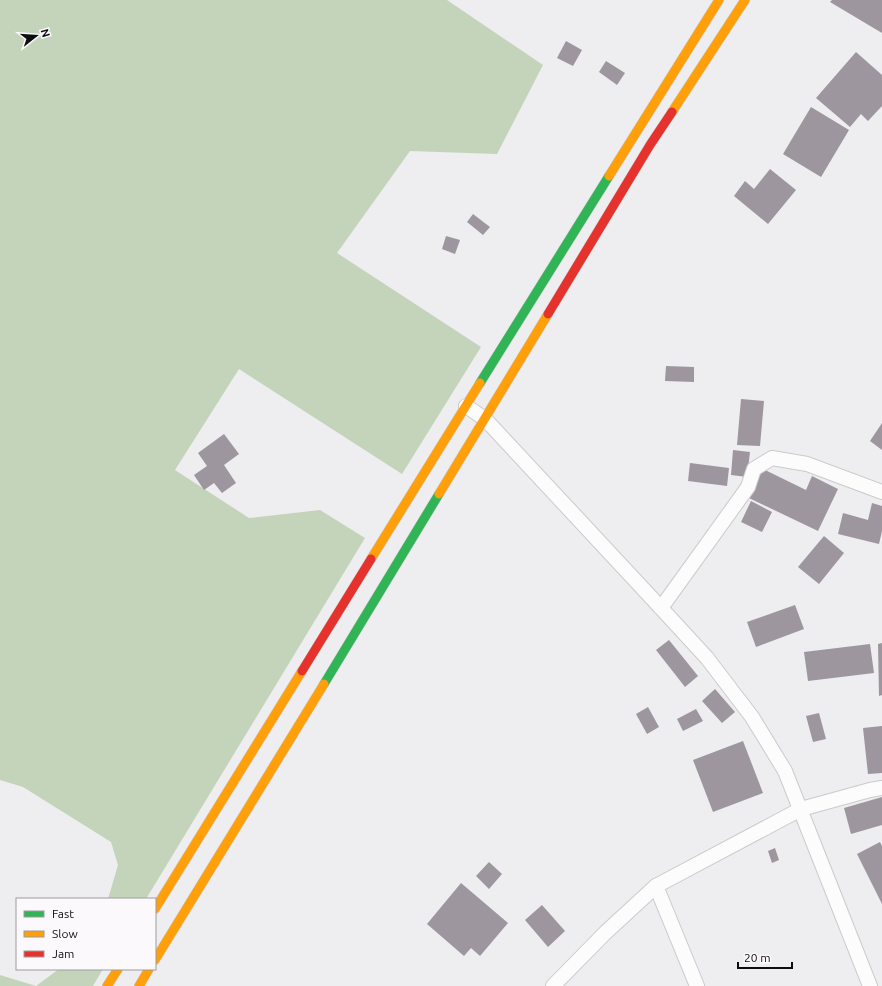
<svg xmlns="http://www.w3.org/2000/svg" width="882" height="986" viewBox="0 0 882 986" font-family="Ubuntu,sans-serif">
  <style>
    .forest { fill: #c4d4ba }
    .building { fill: #9d969f }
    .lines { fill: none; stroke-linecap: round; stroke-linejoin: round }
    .street-casing { stroke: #cbcacc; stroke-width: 16 }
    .fast-casing { stroke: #cbcacc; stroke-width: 10 }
    .slow-casing { stroke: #cbcacc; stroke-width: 10 }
    .jam-casing { stroke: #cbcacc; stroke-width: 10 }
    .street { stroke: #fcfcfd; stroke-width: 14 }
    .fast { stroke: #30b455; stroke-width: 9 }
    .slow { stroke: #ff9f0a; stroke-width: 9 }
    .jam { stroke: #e5322d; stroke-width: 9 }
  </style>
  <rect width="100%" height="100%" fill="#eeedef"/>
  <g class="forest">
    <polygon points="0,0 447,0 543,65 497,154 410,151 337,253 481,347 402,474 239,369 175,470 249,518 320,510 365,538 146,899 108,899 118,865 111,842 23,787 0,780"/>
    <polygon points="59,969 103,969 93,986 0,986 0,975 36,986"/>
  </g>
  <g class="building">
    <polygon points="832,0 882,0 882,33 830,2"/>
    <polygon points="566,41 582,50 573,66 557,58"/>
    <polygon points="856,52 882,75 882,106 868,121 861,114 850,127 816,98"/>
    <polygon points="606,61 625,73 617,85 599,72"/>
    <polygon points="811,107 849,130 821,177 783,154"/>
    <polygon points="770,169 796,190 768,224 734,196 745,181 754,189"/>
    <polygon points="473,214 490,227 483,235 467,222"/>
    <polygon points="446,236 460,240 455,254 442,249"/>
    <polygon points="666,366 694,367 694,382 665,381"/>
    <polygon points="741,399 764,401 760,446 737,445"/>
    <polygon points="882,423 882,450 870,441"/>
    <polygon points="224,434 239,454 224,465 236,483 222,493 214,483 204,490 194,475 207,466 198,453"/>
    <polygon points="733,450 750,452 747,477 731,475"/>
    <polygon points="690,463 729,468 727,486 688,481"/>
    <polygon points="763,469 806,490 812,476 838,489 818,531 749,498"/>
    <polygon points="751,501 772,512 762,532 741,522"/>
    <polygon points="872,503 882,506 882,531 879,544 838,534 843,513 868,520"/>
    <polygon points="824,536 844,553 819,584 798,567"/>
    <polygon points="795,605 804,629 756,647 747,622"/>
    <polygon points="669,640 698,676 685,687 656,650"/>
    <polygon points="882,643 882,695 879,696 878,644"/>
    <polygon points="870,644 874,673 808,681 804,652"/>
    <polygon points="715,689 735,712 722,723 702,701"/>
    <polygon points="648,707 659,727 647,734 636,714"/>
    <polygon points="696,709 703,721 683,731 677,719"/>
    <polygon points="819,713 826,739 813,742 806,716"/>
    <polygon points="882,726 882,773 868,774 863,728"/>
    <polygon points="743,741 763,793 713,812 693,760"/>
    <polygon points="882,797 882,825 851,834 844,808"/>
    <polygon points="880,842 882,846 882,904 857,854"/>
    <polygon points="775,848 779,860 772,863 768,851"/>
    <polygon points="489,862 502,874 489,889 476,876"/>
    <polygon points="461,883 508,923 480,956 471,948 464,956 427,924"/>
    <polygon points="542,905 565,931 548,947 525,920"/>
  </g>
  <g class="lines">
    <defs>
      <g id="street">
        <polyline points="466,406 485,419 661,608 707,658 752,717 785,771 870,986"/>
        <polyline points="661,608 748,487 754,469 772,458 807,464 882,492"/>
        <polyline points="656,886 697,986"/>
        <polyline points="553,986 605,933 656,886 801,809 870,790 882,788"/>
      </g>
      <g id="fast">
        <polyline points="480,383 609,176"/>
        <polyline points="324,684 439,494"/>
      </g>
      <g id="slow">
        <polyline points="672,112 745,0"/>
        <polyline points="609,176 719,0"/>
        <polyline points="439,494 548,314"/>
        <polyline points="371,559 480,383"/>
        <polyline points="155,909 302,671"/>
        <polyline points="155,960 324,684"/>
        <polyline points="107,986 118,969"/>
        <polyline points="139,986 149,969"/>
      </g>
      <g id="jam">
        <polyline points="548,314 650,145 672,112"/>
        <polyline points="302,671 371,559"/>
      </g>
    </defs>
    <use href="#street" class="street-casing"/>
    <use href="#fast" class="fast-casing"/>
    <use href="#slow" class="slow-casing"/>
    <use href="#jam" class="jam-casing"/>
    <use href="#street" class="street"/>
    <use href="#fast" class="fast"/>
    <use href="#slow" class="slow"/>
    <use href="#jam" class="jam"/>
  </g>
  <rect x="16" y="898" width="140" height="72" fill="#fcf9fd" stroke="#9d9b9d"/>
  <rect x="24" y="911" width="20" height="6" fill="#30b455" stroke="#9d9b9d"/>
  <text x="52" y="918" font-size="12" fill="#0e0d0e">Fast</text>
  <rect x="24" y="931" width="20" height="6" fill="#ff9f0a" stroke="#9d9b9d"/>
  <text x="52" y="938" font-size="12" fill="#0e0d0e">Slow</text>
  <rect x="24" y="951" width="20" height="6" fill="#e5322d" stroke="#9d9b9d"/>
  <text x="52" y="958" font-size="12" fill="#0e0d0e">Jam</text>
  <g transform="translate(36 36) rotate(73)" stroke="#fcf9fd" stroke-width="3" paint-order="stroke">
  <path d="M0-3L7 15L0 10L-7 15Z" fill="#0e0d0e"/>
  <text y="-6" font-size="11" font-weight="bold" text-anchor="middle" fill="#0e0d0e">N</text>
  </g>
  <path d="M738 962v6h54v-6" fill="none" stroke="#0e0d0e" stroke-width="2"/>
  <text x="744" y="962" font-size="12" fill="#0e0d0e" stroke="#fcf9fd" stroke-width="3" paint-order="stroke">20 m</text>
</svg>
